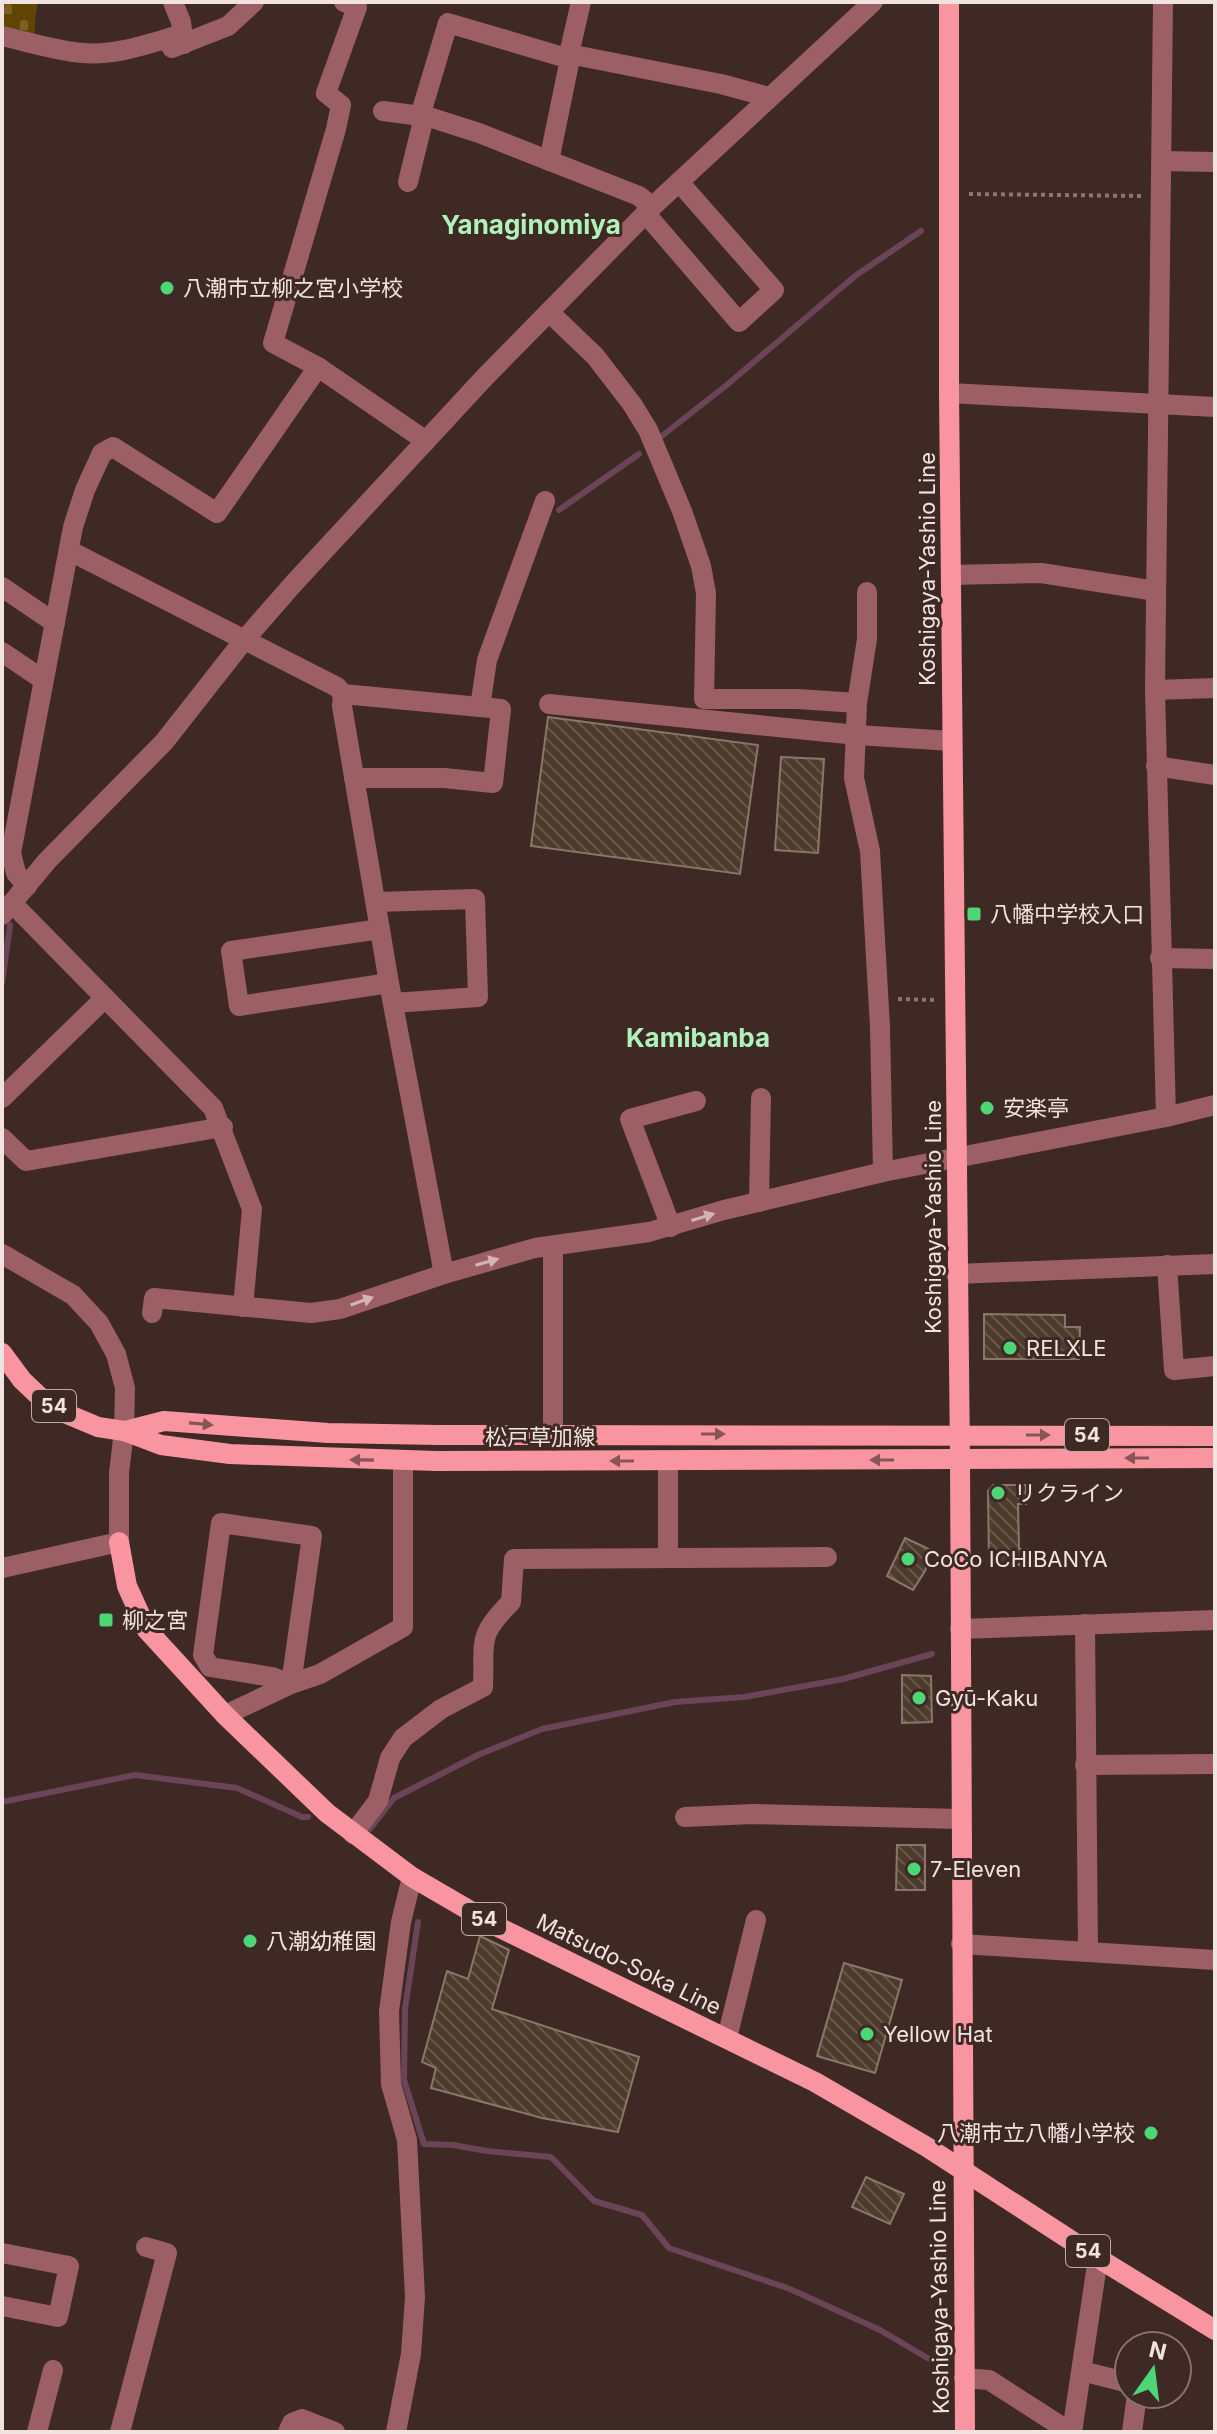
<svg xmlns="http://www.w3.org/2000/svg" width="1217" height="2434" viewBox="0 0 1217 2434" font-family="Inter,'Noto Sans JP',sans-serif">
  <style>
    .cemetery { fill: url(#cemetery-stones) }
    .lines { fill: none; stroke-linecap: round; stroke-linejoin: round }
    .stream { stroke: #6c4457; stroke-width: 6 }
    .building { fill: url(#building-back-hatch); stroke: #8b7768; stroke-width: 2 }
    .path { stroke: #897671; stroke-width: 4; stroke-dasharray: 4 4; stroke-linecap: butt }
    .minor { stroke: #9c5f66; stroke-width: 20 }
    .major { stroke: #f995a1; stroke-width: 20 }
    .oneway { fill: #d3b5b5 }
    .oneway2 { fill: #895456 }
    .poi-dot { fill: #4dd676; stroke: #3f2924; stroke-width: 3 }
    .labels { text-anchor: middle; dominant-baseline: central; stroke-width: 6; stroke-linejoin: round; paint-order: stroke }
    .shield { fill: #3f2924; stroke: #bcaba7; stroke-width: 2 }
    .shield-label { font-size: 20px; font-weight: bold; fill: #f1e3df }
    .poi-label { font-size: 22px; fill: #f1e3df; stroke: #3f2924; text-anchor: start }
    .street-label { font-size: 22px; fill: #f1e3df; stroke: #3f2924 }
    .quarter-label { font-size: 26px; font-weight: bold; fill: #aff2bc; stroke: #3f2924 }
  </style>
  <defs>
    <pattern id="cemetery-stones" width="16" height="16" patternUnits="userSpaceOnUse" patternTransform="scale(2)"><rect width="16" height="16" fill="#624502"/><path d="M2 7V4a2 2 0 0 1 4 0v3zM10 15v-3a2 2 0 0 1 4 0v3z" fill="#796026"/></pattern>
    <pattern id="building-back-hatch" width="6" height="6" patternUnits="userSpaceOnUse" patternTransform="scale(2)"><rect width="6" height="6" fill="#4d3b2d"/><path d="M-1 5l2 2M0 0l6 6M5-1l2 2" fill="none" stroke="#67574b"/></pattern>
  </defs>
  <rect width="100%" height="100%" fill="#3f2924"/>
  <polygon class="cemetery" points="2,2 37,2 34,36 2,28"/>
  <g class="lines">
    <g class="stream">
      <polyline points="658,439 728,384 855,276 921,231"/>
      <polyline points="559,510 639,454"/>
      <polyline points="2,983 10,925"/>
      <polyline points="2,1802 135,1775 237,1788 302,1817 308,1817"/>
      <polyline points="370,1829 394,1798 480,1754 542,1729 675,1702 744,1697 843,1679 932,1654"/>
      <polyline points="418,1922 405,2009 404,2080 424,2144 453,2145 487,2151 551,2157 594,2201 642,2215 669,2248 790,2289 880,2330 931,2360"/>
    </g>
  </g>
  <g class="building">
    <polygon points="548,717 758,745 740,874 531,846"/>
    <polygon points="781,757 824,759 818,853 775,850"/>
    <polygon points="984,1314 1065,1315 1065,1327 1080,1327 1079,1359 984,1359"/>
    <polygon points="993,1485 1026,1485 1026,1504 1018,1504 1019,1549 1027,1549 1027,1558 1018,1558 1019,1565 989,1565 988,1491"/>
    <polygon points="905,1538 931,1550 925,1571 913,1590 887,1576"/>
    <polygon points="902,1675 931,1676 932,1722 902,1723"/>
    <polygon points="897,1845 925,1845 925,1890 896,1890"/>
    <polygon points="480,1936 509,1950 492,2009 639,2057 618,2132 542,2118 431,2088 436,2068 422,2062 447,1971 468,1979"/>
    <polygon points="844,1963 902,1980 875,2073 817,2056"/>
    <polygon points="866,2177 904,2194 890,2224 852,2207"/>
  </g>
  <g class="lines">
    <g class="path">
      <polyline points="969,194 1144,196"/>
      <polyline points="898,999 935,1000"/>
    </g>
    <g class="minor">
      <polyline points="173,2 181,22 184,44"/>
      <polyline points="344,2 357,7 326,93 341,105 336,129 273,343 318,367 426,441"/>
      <polyline points="581,2 569,54 721,84 769,97"/>
      <polyline points="1163,2 1155,690 1166,1117"/>
      <path d="M2 36C28 42 56 51 83 53 116 56 151 43 183 34"/>
      <polyline points="172,48 228,26 254,2"/>
      <polyline points="383,111 429,117 479,133 639,196 652,207"/>
      <polyline points="420,116 448,23 570,59"/>
      <polyline points="549,161 571,54"/>
      <polyline points="1163,161 1215,162"/>
      <polyline points="408,182 424,117"/>
      <polyline points="646,214 739,322 774,290 679,182"/>
      <polyline points="549,312 595,356 632,404 648,430 682,511 701,566 706,593 704,699 798,699 857,703 854,778 870,851 880,1027 883,1172"/>
      <polyline points="949,393 1215,407"/>
      <polyline points="70,551 337,687 343,694 342,706 389,983 444,1274"/>
      <polyline points="951,575 1041,573 1156,591"/>
      <polyline points="2,587 55,623"/>
      <polyline points="2,652 42,679"/>
      <polyline points="1155,690 1215,688"/>
      <polyline points="343,694 501,709 493,783 444,778 354,778"/>
      <polyline points="857,703 867,639 867,592"/>
      <polyline points="549,704 857,735 952,741"/>
      <polyline points="480,707 487,660 545,501"/>
      <polyline points="1156,766 1215,775"/>
      <polyline points="27,886 16,873 11,853 73,527 85,490 102,453 113,447 217,513 318,367"/>
      <polyline points="376,902 475,899 478,997 393,1003"/>
      <polyline points="12,903 213,1108 252,1209 243,1307"/>
      <polyline points="2,915 47,861 164,742 245,639 295,582 485,377 652,207 873,2"/>
      <polyline points="380,929 231,951 239,1006 389,983"/>
      <polyline points="1160,958 1215,959"/>
      <polyline points="2,1098 105,998"/>
      <polyline points="2,1138 26,1161 223,1127"/>
      <polyline points="759,1202 761,1098"/>
      <polyline points="671,1227 630,1119 696,1101"/>
      <polyline points="553,1246 553,1434"/>
      <polyline points="2,1254 73,1295 99,1323 116,1354 125,1388 124,1431 119,1473 119,1542 2,1568"/>
      <polyline points="1167,1265 1174,1370 1215,1366"/>
      <polyline points="956,1274 1215,1264"/>
      <polyline points="152,1313 154,1298 311,1313 340,1309 444,1274 535,1248 649,1232 724,1210 883,1172 1166,1117 1215,1105"/>
      <polyline points="668,1461 668,1558"/>
      <polyline points="1085,1624 1088,1951"/>
      <polyline points="960,1629 1215,1620"/>
      <polyline points="225,1715 291,1684 312,1536 221,1523 203,1655 210,1667 272,1677 291,1684 320,1674 403,1627 403,1460"/>
      <polyline points="1085,1765 1215,1764"/>
      <polyline points="685,1817 753,1814 960,1819"/>
      <path d="M353 1834 378 1801 390 1758 403 1738 441 1709 483 1687C485 1641 476 1637 511 1602L514 1559 827 1557"/>
      <polyline points="961,1944 1215,1960"/>
      <polyline points="727,2038 756,1920"/>
      <polyline points="2,2253 69,2266 58,2317 2,2306"/>
      <polyline points="1082,2371 1129,2383"/>
      <polyline points="964,2378 989,2380 1070,2432"/>
      <polyline points="37,2432 53,2370"/>
      <polyline points="120,2432 167,2253 146,2247"/>
      <polyline points="288,2432 292,2423 302,2419 335,2432"/>
      <polyline points="396,2432 411,2354 415,2297 407,2140 391,2084 389,2011 401,1922 412,1877"/>
      <polyline points="1072,2432 1098,2258"/>
      <polyline points="1132,2432 1137,2394"/>
    </g>
    <g class="major">
      <polyline points="949,2 949,393 960,1460 965,2432"/>
      <polyline points="2,1353 22,1380 42,1399 67,1414 98,1427 124,1431 161,1445 230,1454 436,1461 1215,1458"/>
      <polyline points="125,1431 164,1421 328,1433 439,1435 1215,1436"/>
      <polyline points="119,1542 127,1586 147,1630 225,1715 327,1813 412,1877 498,1927 815,2082 927,2147 1098,2258 1215,2330"/>
    </g>
  </g>
  <defs><path id="oneway-solid" d="M-6-.8H1V-3.2L6.5 0L1 3.2V.8H-6Z" transform="scale(2)"/></defs>
  <g class="oneway">
    <use href="#oneway-solid" transform="translate(703 1217) rotate(-17)"/>
    <use href="#oneway-solid" transform="translate(487 1262) rotate(-16)"/>
    <use href="#oneway-solid" transform="translate(362 1301) rotate(-19)"/>
  </g>
  <g class="oneway2">
    <use href="#oneway-solid" transform="translate(201 1424) rotate(5)"/>
    <use href="#oneway-solid" transform="translate(713 1434)"/>
    <use href="#oneway-solid" transform="translate(1038 1435)"/>
    <use href="#oneway-solid" transform="translate(1137 1458) rotate(180)"/>
    <use href="#oneway-solid" transform="translate(362 1460) rotate(-179)"/>
    <use href="#oneway-solid" transform="translate(882 1460) rotate(180)"/>
    <use href="#oneway-solid" transform="translate(622 1461) rotate(180)"/>
  </g>
  <g class="poi-dot">
    <circle cx="167" cy="288" r="8"/>
    <rect x="966" y="906" width="16" height="16" rx="4"/>
    <circle cx="987" cy="1108" r="8"/>
    <circle cx="1010" cy="1348" r="8"/>
    <circle cx="998" cy="1493" r="8"/>
    <circle cx="908" cy="1559" r="8"/>
    <rect x="98" y="1612" width="16" height="16" rx="4"/>
    <circle cx="919" cy="1698" r="8"/>
    <circle cx="914" cy="1869" r="8"/>
    <circle cx="250" cy="1941" r="8"/>
    <circle cx="867" cy="2034" r="8"/>
    <circle cx="1151" cy="2133" r="8"/>
  </g>
  <g class="labels">
    <g class="shield">
      <rect x="32" y="1390" width="44" height="32" rx="6"/>
      <rect x="1065" y="1419" width="44" height="32" rx="6"/>
      <rect x="462" y="1903" width="44" height="32" rx="6"/>
      <rect x="1066" y="2235" width="44" height="32" rx="6"/>
    </g>
    <g class="shield-label">
      <text x="54" y="1406">54</text>
      <text x="1087" y="1435">54</text>
      <text x="484" y="1919">54</text>
      <text x="1088" y="2251">54</text>
    </g>
    <g class="poi-label">
      <text x="183" y="288">八潮市立柳之宮小学校</text>
      <text x="990" y="914">八幡中学校入口</text>
      <text x="1003" y="1108">安楽亭</text>
      <text x="1026" y="1348">RELXLE</text>
      <text x="1014" y="1493">リクライン</text>
      <text x="924" y="1559">CoCo ICHIBANYA</text>
      <text x="122" y="1620">柳之宮</text>
      <text x="935" y="1698">Gyū-Kaku</text>
      <text x="930" y="1869">7-Eleven</text>
      <text x="266" y="1941">八潮幼稚園</text>
      <text x="883" y="2034">Yellow Hat</text>
      <text x="1135" y="2133" text-anchor="end">八潮市立八幡小学校</text>
    </g>
    <g class="street-label">
      <text transform="translate(927 569) rotate(-90)">Koshigaya-Yashio Line</text>
      <text transform="translate(933 1217) rotate(-90)">Koshigaya-Yashio Line</text>
      <text x="540" y="1437">松戸草加線</text>
      <text transform="translate(629 1964) rotate(26)">Matsudo-Soka Line</text>
      <text transform="translate(939 2297) rotate(-91)">Koshigaya-Yashio Line</text>
    </g>
    <g class="quarter-label">
      <text x="531" y="224">Yanaginomiya</text>
      <text x="698" y="1037">Kamibanba</text>
    </g>
  </g>
  <rect width="1217" height="2434" fill="none" stroke="#f1e3df" stroke-width="8"/>
  <g transform="translate(1153 2370) rotate(14)"><circle r="38" fill="#3f2924" stroke="#86736f" stroke-width="2"/>
  <path d="M0-6L14 30L0 20L-14 30Z" fill="#4dd676"/>
  <text y="-12" font-size="22" font-weight="bold" text-anchor="middle" fill="#f1e3df">N</text>
  </g>
</svg>
